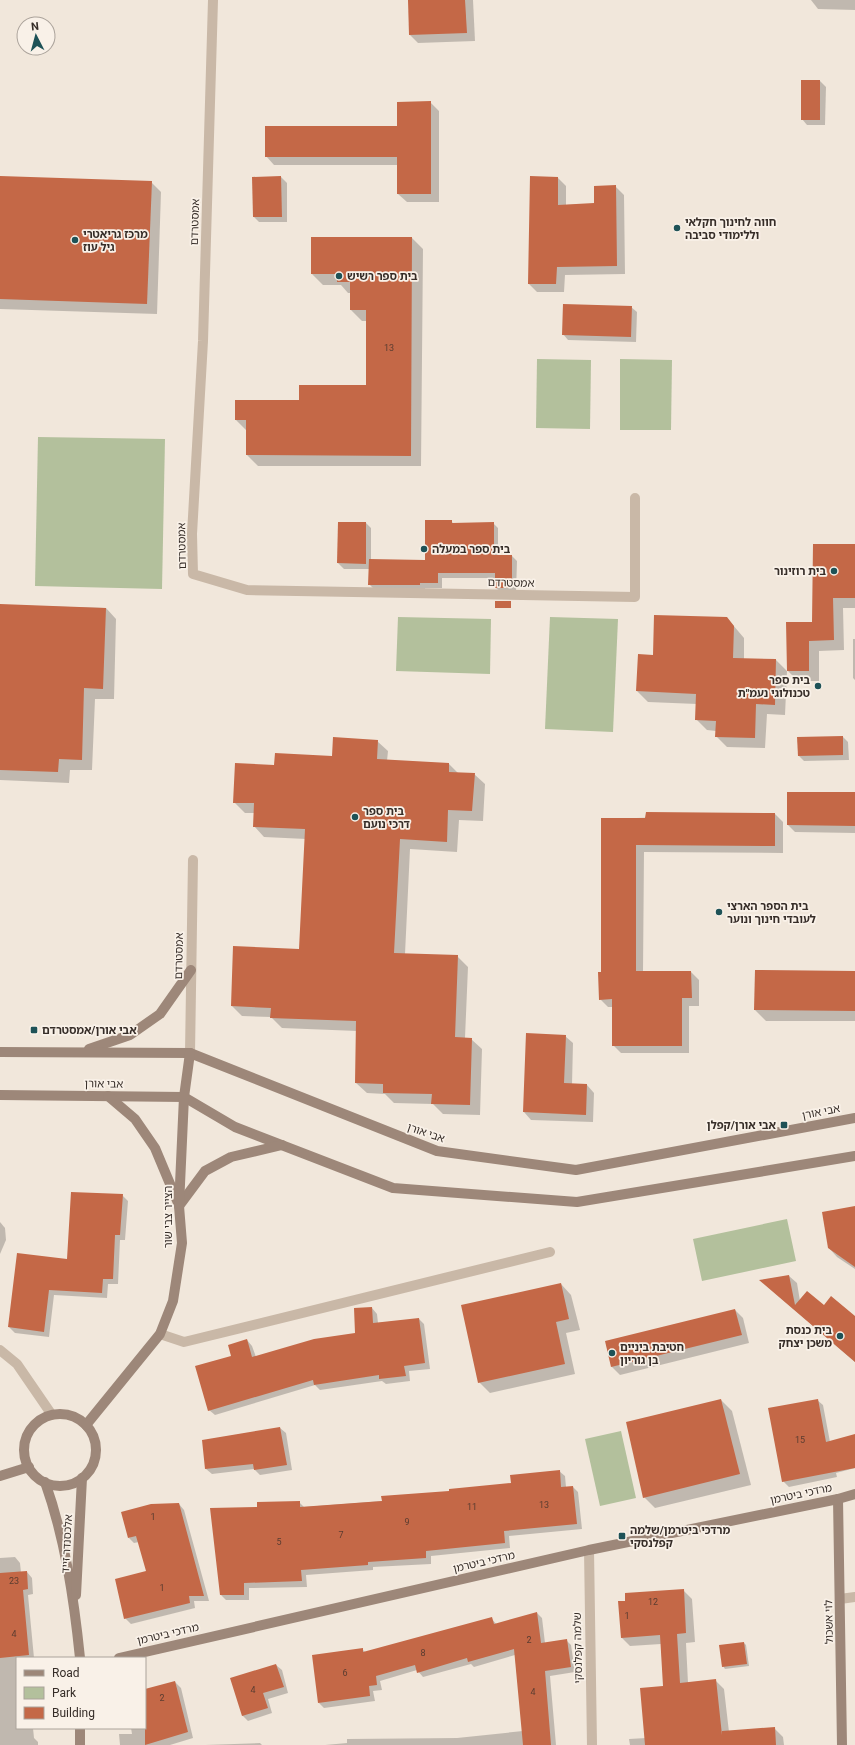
<svg xmlns="http://www.w3.org/2000/svg" width="855" height="1745" viewBox="0 0 855 1745" font-family="Roboto,'Noto Sans Hebrew',sans-serif">
  <style>
    .green { fill: #b3c09c }
    .shadow { fill: #0003 }
    .building { fill: #c46847 }
    .lines { fill: none; stroke-linecap: round; stroke-linejoin: round }
    .street { stroke: #c9b8a7; stroke-width: 10 }
    .secondary { stroke: #9d8779; stroke-width: 10 }
    .poi-dot { fill: #1e5257; stroke: #f9f1e8; stroke-width: 1.5 }
    .labels { text-anchor: middle; dominant-baseline: central; stroke-width: 3.5; stroke-linejoin: round; paint-order: stroke }
    .number-label { font-size: 9px; fill: #5a3c30 }
    .street-label { font-size: 11px; fill: #362d28; stroke: #f9f1e8 }
    .poi-label { font-size: 11px; font-weight: bold; fill: #362d28; stroke: #f9f1e8; text-anchor: start }
  </style>
  <rect width="100%" height="100%" fill="#f1e7db"/>
  <g class="green">
    <polygon points="537,359 591,360 590,429 536,428"/>
    <polygon points="620,359 672,360 671,430 620,430"/>
    <polygon points="38,437 165,439 162,589 35,586"/>
    <polygon points="398,617 491,619 490,674 396,671"/>
    <polygon points="550,617 618,619 613,732 545,729"/>
    <polygon points="787,1219 796,1261 702,1281 693,1239"/>
    <polygon points="621,1431 636,1498 600,1506 585,1439"/>
  </g>
  <g class="shadow">
    <polygon points="409,0 473,0 475,41 418,43 410,35"/>
    <polygon points="811,0 855,0 855,10 818,9"/>
    <polygon points="802,81 820,81 826,87 825,125 807,125 802,119"/>
    <polygon points="430,102 439,111 439,202 407,202 398,194 398,165 274,165 266,156 398,127"/>
    <polygon points="0,177 151,182 161,192 157,314 0,309"/>
    <polygon points="281,177 287,183 287,222 259,222 254,217"/>
    <polygon points="558,178 566,186 566,205 595,204 615,186 624,195 625,274 565,275 564,292 537,292 529,284"/>
    <polygon points="312,238 412,238 423,249 421,466 258,466 247,455 247,431 236,420 300,401 367,386 367,321 362,321 351,310 351,293 348,293 341,285 323,285 312,274"/>
    <polygon points="631,307 637,312 636,342 568,340 563,334"/>
    <polygon points="451,521 454,524 493,523 498,528 498,556 512,556 517,561 516,593 501,592 496,588 496,578 442,578 442,588 425,588 425,590 374,589 369,584 369,569 344,569 338,563 366,523 371,528 371,560 426,561"/>
    <polygon points="855,545 855,608 843,608 844,650 819,651 819,681 798,681 788,671"/>
    <polygon points="0,605 106,608 116,619 114,699 95,699 92,770 70,770 69,783 0,780"/>
    <polygon points="727,618 744,638 744,659 776,660 787,671 785,715 767,714 765,748 727,747 716,736 716,731 707,730 696,719 697,704 648,702 637,691 654,656"/>
    <polygon points="853,639 855,639 855,680 853,678"/>
    <polygon points="843,737 848,742 849,760 804,761 799,756"/>
    <polygon points="377,741 388,751 387,761 449,764 458,773 474,774 485,784 483,821 459,820 457,852 410,849 405,954 457,956 468,967 465,1038 471,1039 482,1049 480,1115 443,1114 433,1104 394,1103 385,1094 367,1093 356,1083 357,1031 282,1028 271,1017 242,1016 232,1006 300,950 306,839 264,837 254,826 254,813 245,813 234,802 275,766 332,757"/>
    <polygon points="855,793 855,833 795,832 788,825"/>
    <polygon points="775,814 783,822 783,853 644,852 643,972 691,972 699,980 699,1006 689,1006 689,1053 621,1053 613,1045 613,1007 608,1007 600,999 602,973 602,819"/>
    <polygon points="855,972 855,1021 766,1021 755,1010"/>
    <polygon points="565,1036 573,1043 572,1085 587,1085 594,1093 593,1122 531,1120 524,1112"/>
    <polygon points="122,1195 128,1201 125,1240 120,1240 118,1284 108,1284 107,1298 54,1295 49,1337 15,1333 9,1327"/>
    <polygon points="855,1207 855,1269 837,1257 829,1248"/>
    <polygon points="0,1222 5,1228 6,1240 0,1254"/>
    <polygon points="789,1276 797,1283 800,1301 824,1306 855,1317 855,1362 761,1281"/>
    <polygon points="561,1284 571,1295 580,1330 566,1333 575,1374 490,1393 479,1382"/>
    <polygon points="372,1308 377,1314 378,1323 419,1319 424,1324 430,1369 409,1371 410,1381 386,1384 382,1381 320,1390 315,1385 215,1415 209,1410 232,1356 247,1340 252,1346 256,1357 356,1334"/>
    <polygon points="735,1310 743,1318 749,1343 620,1375 612,1367 606,1342"/>
    <polygon points="721,1400 732,1411 751,1485 655,1508 644,1497"/>
    <polygon points="817,1400 823,1405 830,1442 855,1435 855,1468 836,1473 837,1477 789,1487 783,1481"/>
    <polygon points="280,1428 286,1433 292,1470 260,1475 254,1469 212,1474 206,1469 203,1441"/>
    <polygon points="559,1471 565,1476 566,1487 573,1487 578,1492 582,1529 509,1536 510,1548 431,1556 431,1564 373,1567 373,1570 306,1575 307,1587 249,1588 249,1600 226,1600 221,1595 258,1508 299,1502 304,1507 383,1501 512,1484"/>
    <polygon points="179,1504 184,1510 209,1601 194,1601 195,1608 131,1624 125,1618 147,1572 139,1542 134,1543 129,1538"/>
    <polygon points="15,1557 20,1563 21,1573 27,1572 32,1578 33,1594 28,1595 34,1658 17,1658 17,1728 33,1728 34,1738 38,1742 38,1745 0,1745 0,1558"/>
    <polygon points="683,1590 692,1599 695,1642 686,1643 688,1683 715,1680 724,1689 729,1732 774,1728 783,1737 784,1745 630,1745 629,1739 646,1738 664,1687 661,1644 630,1646 622,1638 626,1602"/>
    <polygon points="537,1613 542,1618 545,1643 566,1640 571,1645 575,1672 550,1676 556,1745 325,1745 347,1743 347,1739 457,1738 523,1731 515,1655 474,1667 471,1664 423,1677 417,1670 380,1681 382,1690 373,1691 375,1701 324,1708 319,1703 362,1649 366,1653 491,1618 497,1625"/>
    <polygon points="744,1643 746,1645 749,1666 725,1669 723,1666"/>
    <polygon points="276,1665 282,1670 288,1693 268,1699 272,1713 248,1721 242,1715"/>
    <polygon points="175,1682 181,1688 193,1738 170,1745 120,1745 119,1734 132,1734 131,1728 145,1728 145,1690"/>
    <polygon points="260,1743 262,1745 205,1745"/>
  </g>
  <g class="building">
    <polygon points="408,0 465,0 467,33 409,35"/>
    <rect x="801" y="80" width="19" height="40"/>
    <polygon points="431,101 431,194 397,194 397,157 265,157 265,126 397,126 397,102"/>
    <polygon points="0,176 152,181 147,304 0,299"/>
    <polygon points="281,176 282,217 253,217 252,177"/>
    <polygon points="530,176 558,177 558,205 594,203 594,186 616,185 617,266 557,267 556,284 528,284"/>
    <polygon points="311,237 412,237 411,456 246,455 246,420 235,420 235,400 299,400 299,385 366,385 366,310 350,310 350,282 337,282 337,274 311,274"/>
    <polygon points="563,304 632,306 631,337 562,335"/>
    <polygon points="425,520 452,520 452,523 494,522 494,555 512,555 512,588 495,588 495,573 438,573 438,583 420,583 420,585 368,585 369,559 425,560"/>
    <polygon points="338,522 366,522 366,564 337,563"/>
    <polygon points="813,544 855,544 855,598 833,598 834,640 809,641 809,671 787,671 786,622 812,622"/>
    <rect x="495" y="601" width="16" height="7"/>
    <polygon points="0,604 106,608 103,689 84,688 82,760 59,759 58,772 0,770"/>
    <polygon points="654,615 727,617 734,626 733,658 776,659 775,705 756,704 755,738 715,737 716,721 695,720 696,694 636,691 638,654 653,655"/>
    <polygon points="843,736 843,755 798,756 797,737"/>
    <polygon points="333,737 378,740 377,759 449,763 449,772 475,773 472,811 448,810 447,842 400,839 394,953 458,955 455,1037 472,1038 470,1105 431,1104 432,1094 383,1093 383,1084 355,1083 356,1021 270,1018 271,1008 231,1006 233,946 299,949 305,829 253,827 254,803 233,803 235,763 274,765 275,753 332,756"/>
    <polygon points="787,792 855,792 855,826 787,825"/>
    <polygon points="646,812 775,813 775,846 636,845 636,971 691,971 692,998 682,998 682,1046 612,1046 612,999 599,1000 598,972 601,972 601,818 645,818"/>
    <polygon points="755,970 855,971 855,1011 754,1010"/>
    <polygon points="526,1033 566,1035 564,1083 587,1084 586,1115 523,1112"/>
    <polygon points="71,1192 123,1194 120,1235 115,1235 113,1279 103,1279 102,1293 49,1290 44,1332 8,1327 17,1253 67,1259"/>
    <polygon points="855,1206 855,1267 828,1248 822,1212"/>
    <polygon points="789,1275 795,1305 807,1291 824,1305 831,1296 855,1316 855,1362 759,1280"/>
    <polygon points="561,1283 569,1319 556,1322 565,1364 478,1383 461,1305"/>
    <polygon points="372,1307 373,1323 419,1318 425,1363 404,1366 406,1376 379,1379 379,1375 314,1385 313,1380 208,1411 195,1366 231,1356 228,1345 247,1339 252,1357 314,1339 355,1333 354,1308"/>
    <polygon points="735,1309 742,1335 611,1367 605,1341"/>
    <polygon points="721,1399 740,1474 643,1498 626,1422"/>
    <polygon points="818,1399 826,1442 855,1434 855,1468 782,1482 768,1408"/>
    <polygon points="280,1427 287,1465 254,1470 253,1464 205,1469 202,1440"/>
    <polygon points="560,1470 561,1487 573,1486 577,1524 504,1531 505,1543 426,1551 426,1558 368,1562 368,1565 301,1570 302,1581 244,1583 244,1595 220,1595 210,1508 257,1507 257,1502 300,1501 300,1507 382,1501 381,1496 449,1491 449,1489 511,1483 510,1475"/>
    <polygon points="179,1503 204,1596 189,1596 190,1603 124,1619 115,1579 146,1571 136,1536 128,1538 121,1512 151,1504"/>
    <polygon points="27,1571 28,1589 23,1590 29,1655 0,1658 0,1573"/>
    <polygon points="684,1589 686,1633 677,1634 680,1683 716,1679 722,1735 722,1731 775,1727 776,1745 645,1745 640,1688 663,1686 660,1635 621,1638 618,1601 625,1601 625,1593"/>
    <polygon points="537,1612 541,1643 567,1639 571,1667 545,1671 551,1745 523,1745 514,1649 468,1662 467,1658 417,1673 415,1665 376,1676 377,1685 369,1686 370,1696 318,1703 312,1655 363,1648 363,1652 492,1617 494,1624"/>
    <polygon points="744,1642 747,1664 722,1667 719,1645"/>
    <polygon points="276,1664 284,1687 263,1693 268,1708 242,1716 230,1678"/>
    <polygon points="175,1681 188,1732 145,1745 145,1689"/>
  </g>
  <g class="lines">
    <g class="street">
      <polyline points="213,0 203,341 192,534 193,574 247,590 635,597 635,498"/>
      <polyline points="190,1053 193,860"/>
      <polyline points="160,1334 184,1342 550,1252"/>
      <polyline points="0,1350 17,1364 52,1415"/>
      <polyline points="589,1550 592,1745"/>
      <polyline points="840,1599 855,1597"/>
    </g>
    <g class="secondary">
      <polyline points="89,1049 130,1035 160,1014 191,970"/>
      <polyline points="0,1052 190,1053 437,1151 576,1170 855,1118"/>
      <polyline points="0,1095 184,1097 235,1127 393,1188 577,1202 855,1156"/>
      <polyline points="108,1096 135,1119 155,1148 178,1203"/>
      <polyline points="179,1206 205,1171 231,1157 282,1145"/>
      <circle cx="60" cy="1450" r="36"/>
      <polyline points="86,1425 160,1334 173,1301 182,1243 179,1206 184,1097 190,1053"/>
      <polyline points="0,1476 29,1467"/>
      <path d="M45 1482C65 1538 74 1599 80 1658"/>
      <polyline points="838,1499 842,1745"/>
      <polyline points="76,1595 82,1478"/>
      <polyline points="119,1658 589,1550 838,1499 855,1494"/>
      <polyline points="80,1745 80,1728"/>
    </g>
  </g>
  <g class="poi-dot">
    <circle cx="677" cy="228" r="4"/>
    <circle cx="75" cy="240" r="4"/>
    <circle cx="339" cy="276" r="4"/>
    <circle cx="424" cy="549" r="4"/>
    <circle cx="834" cy="571" r="4"/>
    <circle cx="818" cy="686" r="4"/>
    <circle cx="355" cy="817" r="4"/>
    <circle cx="719" cy="912" r="4"/>
    <rect x="30" y="1026" width="8" height="8" rx="2"/>
    <rect x="780" y="1121" width="8" height="8" rx="2"/>
    <circle cx="840" cy="1336" r="4"/>
    <circle cx="612" cy="1353" r="4"/>
    <rect x="618" y="1532" width="8" height="8" rx="2"/>
  </g>
  <g class="labels">
    <g class="number-label">
      <text x="389" y="348">13</text>
      <text x="800" y="1440">15</text>
      <text x="544" y="1505">13</text>
      <text x="472" y="1507">11</text>
      <text x="153" y="1517">1</text>
      <text x="407" y="1522">9</text>
      <text x="341" y="1535">7</text>
      <text x="279" y="1542">5</text>
      <text x="14" y="1581">23</text>
      <text x="162" y="1588">1</text>
      <text x="653" y="1602">12</text>
      <text x="627" y="1616">1</text>
      <text x="14" y="1634">4</text>
      <text x="529" y="1640">2</text>
      <text x="423" y="1653">8</text>
      <text x="345" y="1673">6</text>
      <text x="253" y="1690">4</text>
      <text x="533" y="1692">4</text>
      <text x="162" y="1698">2</text>
    </g>
    <g class="street-label">
      <text transform="translate(195 222) rotate(-88)">אמסטרדם</text>
      <text transform="translate(182 546) rotate(-91)">אמסטרדם</text>
      <text transform="translate(511 583) rotate(1)">אמסטרדם</text>
      <text transform="translate(179 956) rotate(-89)">אמסטרדם</text>
      <text transform="translate(104 1084) rotate(1)">אבי אורן</text>
      <text transform="translate(821 1112) rotate(-11)">אבי אורן</text>
      <text transform="translate(426 1133) rotate(19)">אבי אורן</text>
      <text transform="translate(168 1217) rotate(-90)">הצייר צבי שור</text>
      <text transform="translate(801 1494) rotate(-12)">מרדכי ביטרמן</text>
      <text transform="translate(67 1544) rotate(-87)">אלכסנדר זייד</text>
      <text transform="translate(484 1562) rotate(-13)">מרדכי ביטרמן</text>
      <text transform="translate(829 1622) rotate(-91)">לוי אשכול</text>
      <text transform="translate(168 1634) rotate(-13)">מרדכי ביטרמן</text>
      <text transform="translate(578 1648) rotate(-91)">שלמה קפלנסקי</text>
    </g>
    <g class="poi-label">
      <text x="685" y="222">חווה לחינוך חקלאי<tspan x="685" dy="13">וללימודי סביבה</tspan></text>
      <text x="83" y="234">מרכז גריאטרי<tspan x="83" dy="13">גיל עוז</tspan></text>
      <text x="347" y="276">בית ספר רשיש</text>
      <text x="432" y="549">בית ספר במעלה</text>
      <text x="826" y="571" text-anchor="end">בית רוזינור</text>
      <text x="810" y="680" text-anchor="end">בית ספר<tspan x="810" dy="13">טכנולוגי נעמ"ת</tspan></text>
      <text x="363" y="811">בית ספר<tspan x="363" dy="13">דרכי נועם</tspan></text>
      <text x="727" y="906">בית הספר הארצי<tspan x="727" dy="13">לעובדי חינוך ונוער</tspan></text>
      <text x="42" y="1030">אבי אורן/אמסטרדם</text>
      <text x="776" y="1125" text-anchor="end">אבי אורן/קפלן</text>
      <text x="832" y="1330" text-anchor="end">בית כנסת<tspan x="832" dy="13">משכן יצחק</tspan></text>
      <text x="620" y="1347">חטיבת ביניים<tspan x="620" dy="13">בן גוריון</tspan></text>
      <text x="630" y="1530">מרדכי ביטרמן/שלמה<tspan x="630" dy="13">קפלנסקי</tspan></text>
    </g>
  </g>
  <rect x="16" y="1657" width="130" height="72" fill="#f9f1e8" stroke="#aba39b"/>
  <rect x="24" y="1670" width="20" height="6" fill="#9d8779" stroke="#aba39b"/>
  <text x="52" y="1677" font-size="12" fill="#362d28">Road</text>
  <rect x="24" y="1687" width="20" height="12" fill="#b3c09c" stroke="#aba39b"/>
  <text x="52" y="1697" font-size="12" fill="#362d28">Park</text>
  <rect x="24" y="1707" width="20" height="12" fill="#c46847" stroke="#aba39b"/>
  <text x="52" y="1717" font-size="12" fill="#362d28">Building</text>
  <g transform="translate(36 36) rotate(354)"><circle r="19" fill="#f9f1e8" stroke="#aba39b"/>
  <path d="M0-3L7 15L0 10L-7 15Z" fill="#1e5257"/>
  <text y="-6" font-size="11" font-weight="bold" text-anchor="middle" fill="#362d28">N</text>
  </g>
</svg>
